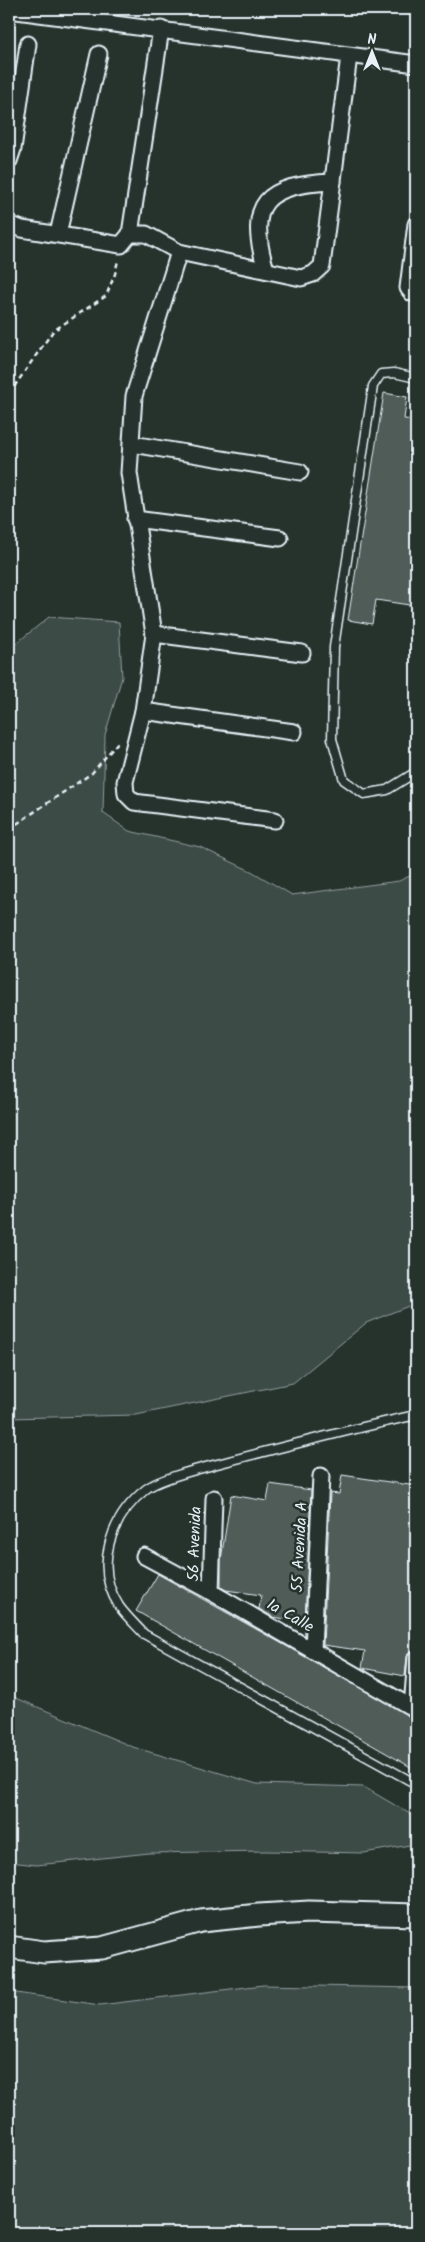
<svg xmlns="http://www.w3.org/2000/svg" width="425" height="2242" viewBox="0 0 425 2242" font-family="Kalam,sans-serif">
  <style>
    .green { fill: #3e4b47; stroke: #939ea0 }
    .building { fill: #505c59; stroke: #e8f1f8 }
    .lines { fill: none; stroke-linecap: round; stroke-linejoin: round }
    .service-casing { stroke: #e8f1f8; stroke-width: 11 }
    .minor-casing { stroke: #e8f1f8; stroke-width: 19 }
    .secondary-casing { stroke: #e8f1f8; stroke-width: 25 }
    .path { stroke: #e8f1f8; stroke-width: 2.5; stroke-dasharray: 5 4; stroke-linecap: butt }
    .service { stroke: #26332d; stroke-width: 8 }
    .minor { stroke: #26332d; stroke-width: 15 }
    .secondary { stroke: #26332d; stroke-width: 21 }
    .labels { text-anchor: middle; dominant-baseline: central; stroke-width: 5; stroke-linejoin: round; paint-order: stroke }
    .street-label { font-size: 16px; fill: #e8f1f8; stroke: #26332d }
  </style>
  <rect width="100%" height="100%" fill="#26332d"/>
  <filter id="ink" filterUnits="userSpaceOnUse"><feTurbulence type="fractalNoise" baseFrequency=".02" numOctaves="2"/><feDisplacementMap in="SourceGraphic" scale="10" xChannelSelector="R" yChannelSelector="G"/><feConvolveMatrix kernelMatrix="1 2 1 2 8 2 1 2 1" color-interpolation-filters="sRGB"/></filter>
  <g filter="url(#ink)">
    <g class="green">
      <polygon points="49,617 119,622 122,677 105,735 103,813 129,831 200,847 253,872 292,895 399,881 416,873 416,1303 366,1323 293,1383 136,1415 9,1418 9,649"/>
      <polygon points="9,1695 133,1747 257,1784 364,1787 410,1814 415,1844 364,1853 266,1851 149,1853 37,1865 9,1862"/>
      <polygon points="263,1985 416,1988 416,2233 9,2233 9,1992 100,2005"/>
    </g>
    <g class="building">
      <polygon points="384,393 407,397 404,419 416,420 416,606 376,600 372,624 348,620"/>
      <polygon points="342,1475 416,1486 416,1581 415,1600 413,1600 413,1625 416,1639 414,1649 409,1652 407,1657 405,1676 362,1668 365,1651 323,1645 330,1493 339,1494"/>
      <polygon points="270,1484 311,1490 305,1622 273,1617 259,1609 261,1595 226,1590 221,1587 221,1560 231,1495 267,1501"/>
      <polygon points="158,1574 416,1719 416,1770 136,1611"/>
    </g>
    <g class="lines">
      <defs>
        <g id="service">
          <polyline points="416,378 394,373 381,374 373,386 334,647 332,739 344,780 364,794 387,790 416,772"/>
          <path d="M416 1415C351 1429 286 1446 221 1463 203 1468 160 1478 146 1489 111 1517 93 1566 119 1606 126 1616 136 1625 144 1634L416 1784"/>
        </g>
        <g id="minor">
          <polyline points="9,10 416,64"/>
          <polyline points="9,161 13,149 28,44"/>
          <polyline points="9,224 22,229 121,245 130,234 161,29"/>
          <polyline points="416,224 408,288 412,293 416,294"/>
          <polyline points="58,234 99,54"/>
          <polyline points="130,234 146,234 179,252 301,278 313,274 322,266 349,56"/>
          <polyline points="179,252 134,396 129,473 154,634 143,711 125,782 126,794 134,802 275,820"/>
          <path d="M266 270C246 202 265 185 333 182"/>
          <polyline points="132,444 300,472"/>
          <polyline points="135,519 280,538"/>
          <polyline points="154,634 302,653"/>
          <polyline points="143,711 294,732"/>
          <polyline points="144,1556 211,1592 416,1710"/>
          <polyline points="211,1592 214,1498"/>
          <polyline points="313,1650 321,1476"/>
          <polyline points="412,1707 416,1658"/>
        </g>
        <polyline id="secondary" points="9,1947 44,1952 102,1948 201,1921 259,1915 309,1912 416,1915"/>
      </defs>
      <use href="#service" class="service-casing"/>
      <use href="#minor" class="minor-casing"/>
      <use href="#secondary" class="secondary-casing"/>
      <g class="path">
        <polyline points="9,394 53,331 106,296 115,274 118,260"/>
        <polyline points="9,829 92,773 119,741"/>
      </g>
      <use href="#service" class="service"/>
      <use href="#minor" class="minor"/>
      <use href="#secondary" class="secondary"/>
    </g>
  </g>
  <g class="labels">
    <g class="street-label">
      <text transform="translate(195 1544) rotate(-88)">56 Avenida</text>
      <text transform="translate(300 1547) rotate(-87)">55 Avenida A</text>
      <text transform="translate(290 1616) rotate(30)">1a Calle</text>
    </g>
  </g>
  <rect width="425" height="2242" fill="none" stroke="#26332d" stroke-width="30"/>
  <rect x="15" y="15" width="395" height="2212" fill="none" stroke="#e8f1f8" stroke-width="2" filter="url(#ink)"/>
  <g transform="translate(372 52)" stroke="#26332d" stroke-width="4" paint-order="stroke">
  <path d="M0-4L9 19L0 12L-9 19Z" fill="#e8f1f8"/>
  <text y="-8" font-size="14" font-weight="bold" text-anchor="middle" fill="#e8f1f8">N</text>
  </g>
</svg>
